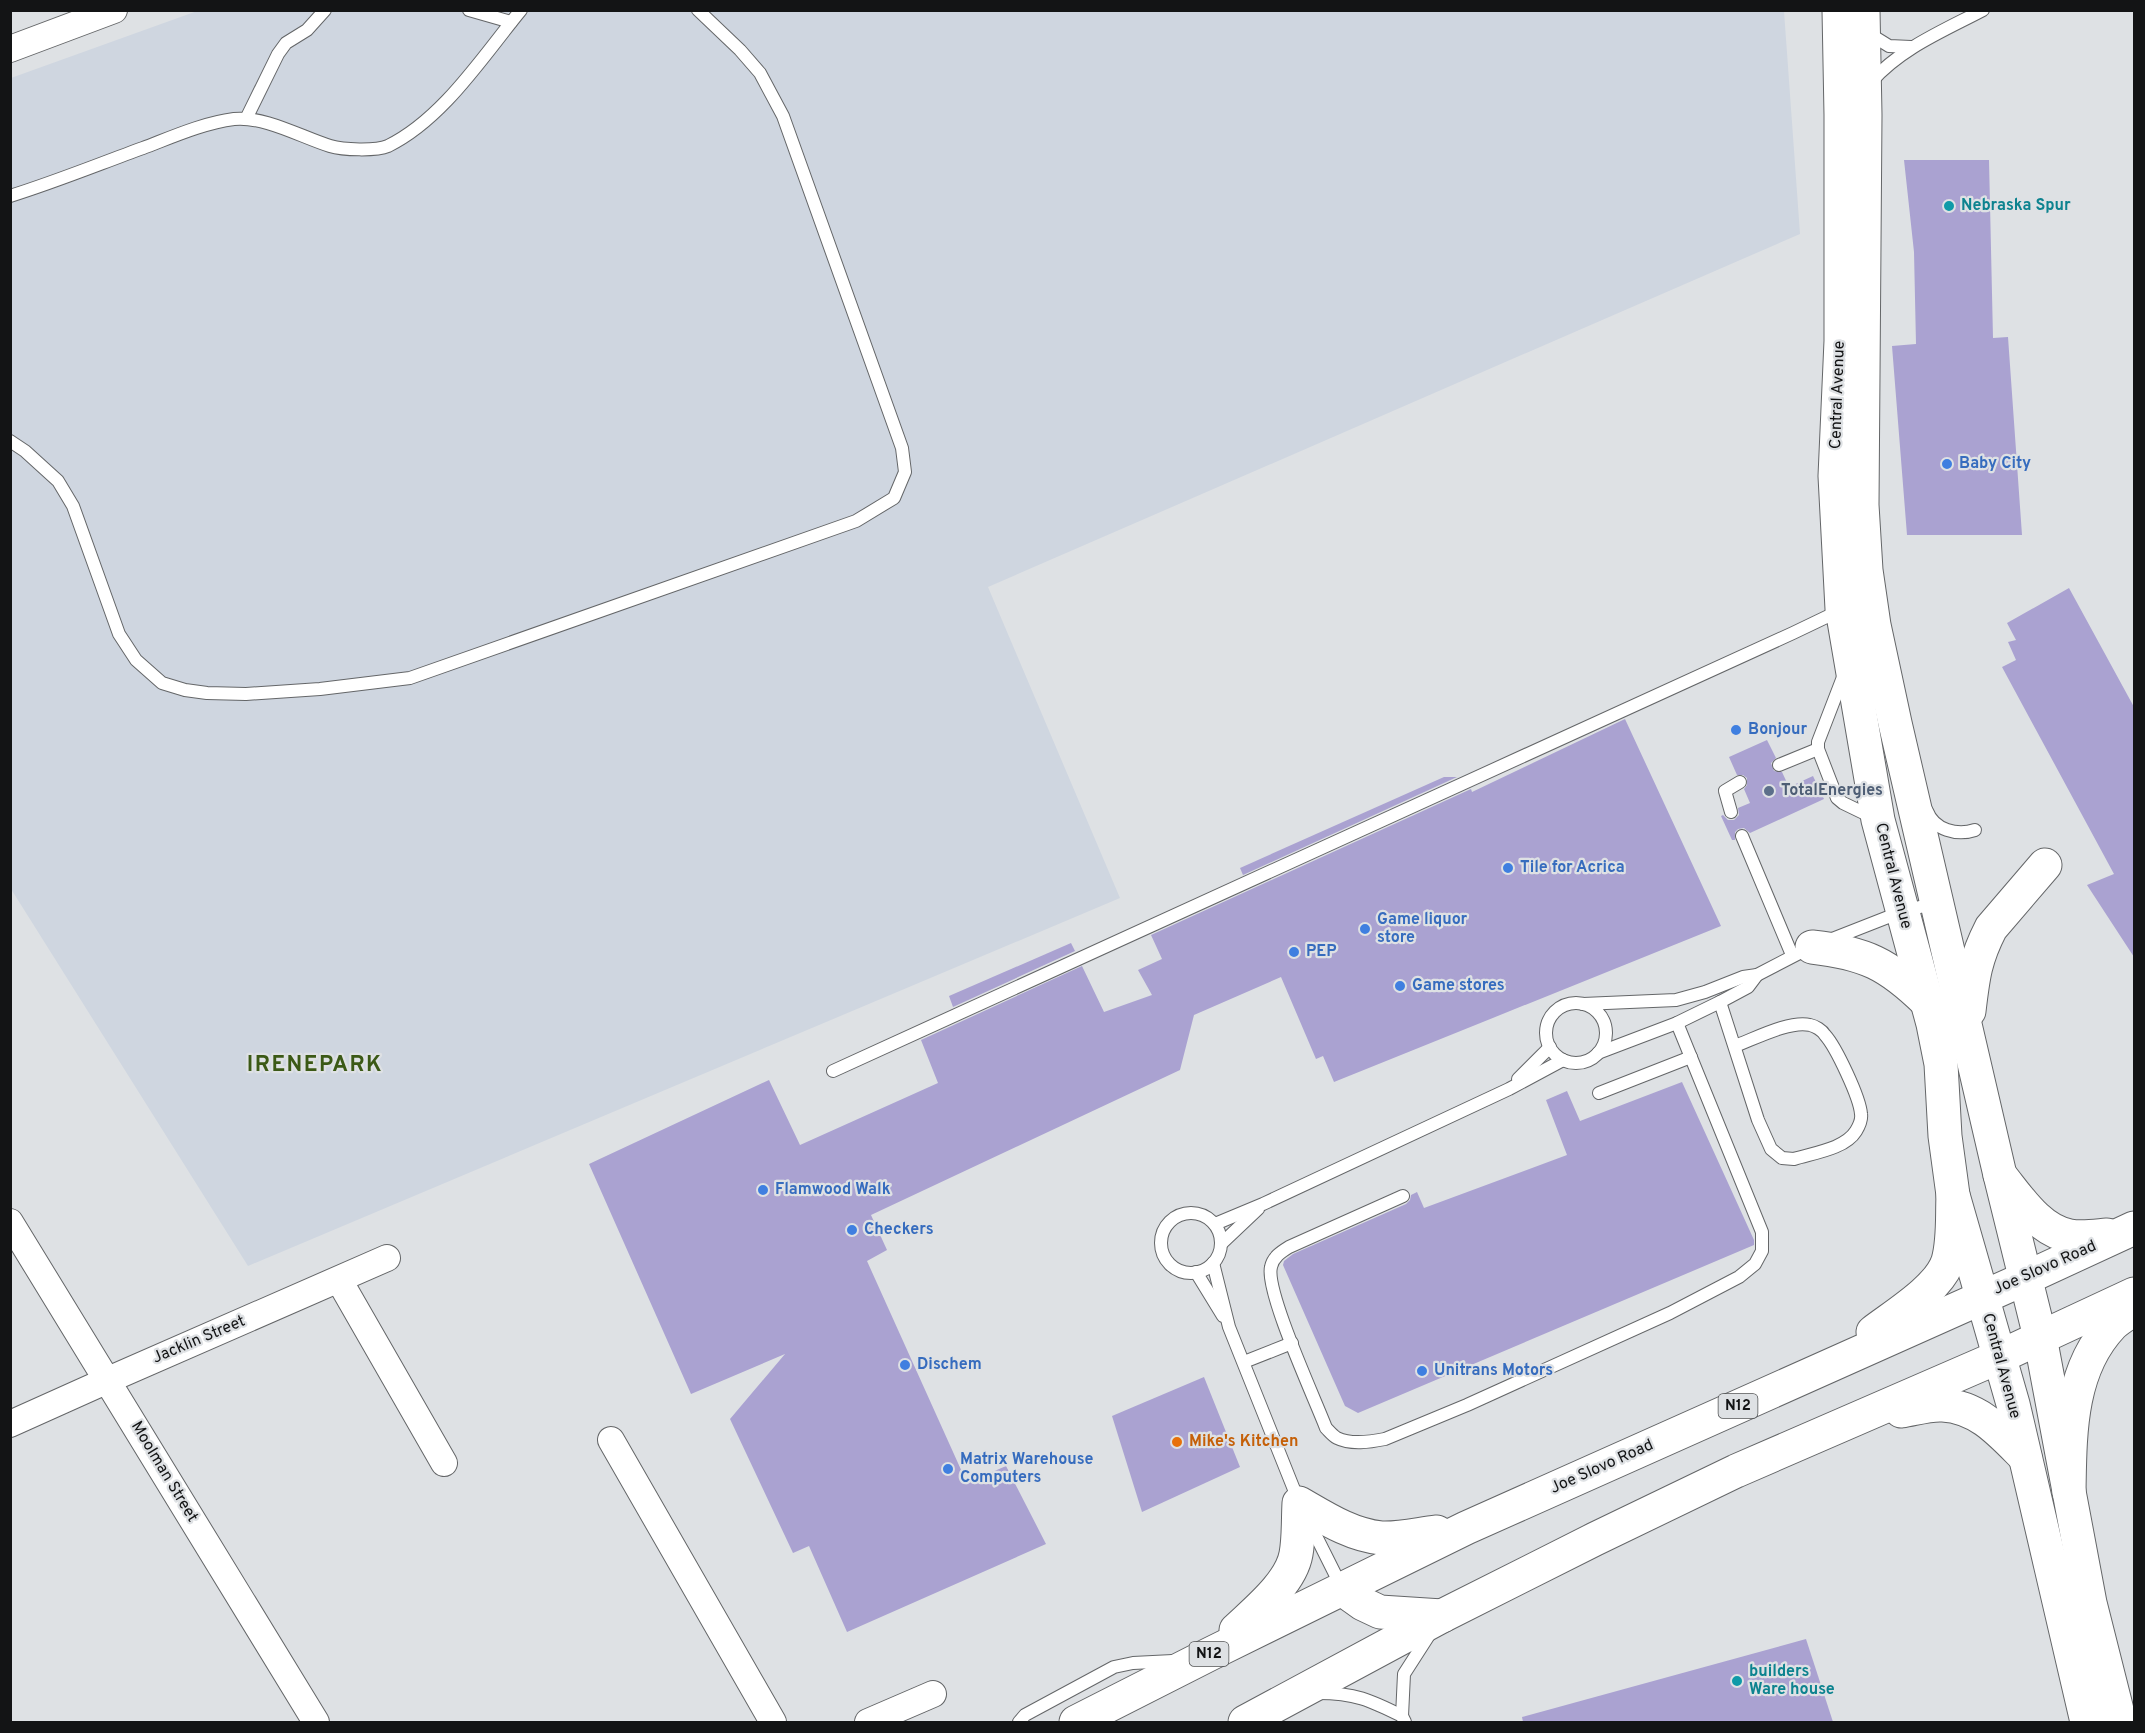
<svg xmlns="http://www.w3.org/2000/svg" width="2145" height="1733" viewBox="0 0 2145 1733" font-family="Overpass,sans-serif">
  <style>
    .built { fill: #cfd6e0 }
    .building { fill: #aaa2d1 }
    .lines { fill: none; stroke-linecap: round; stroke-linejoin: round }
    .lane-casing { stroke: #646668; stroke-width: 14 }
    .street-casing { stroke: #646668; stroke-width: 28 }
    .secondary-casing { stroke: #646668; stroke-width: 35 }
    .highway-casing { stroke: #646668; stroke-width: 35 }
    .lane { stroke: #fff; stroke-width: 12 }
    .street { stroke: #fff; stroke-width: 26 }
    .secondary { stroke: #fff; stroke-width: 33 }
    .highway { stroke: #fff; stroke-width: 33 }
    .culture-dot { fill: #0f9aa8; stroke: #dee1e4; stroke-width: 2 }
    .shop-dot { fill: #3f7fe0; stroke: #dee1e4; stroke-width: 2 }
    .service-dot { fill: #5c6f8a; stroke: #dee1e4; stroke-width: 2 }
    .food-dot { fill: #e8710a; stroke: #dee1e4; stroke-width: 2 }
    .labels { text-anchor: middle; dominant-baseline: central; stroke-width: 4.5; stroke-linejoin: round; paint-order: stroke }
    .shield { fill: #dee1e4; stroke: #505253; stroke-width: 1.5 }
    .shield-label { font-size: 15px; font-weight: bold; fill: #131415 }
    .culture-label { font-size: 16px; font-weight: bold; fill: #0d838f; stroke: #dee1e4; text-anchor: start }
    .street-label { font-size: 16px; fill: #131415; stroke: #dee1e4 }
    .shop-label { font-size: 16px; font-weight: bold; fill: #366cbe; stroke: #dee1e4; text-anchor: start }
    .service-label { font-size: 16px; font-weight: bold; fill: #4e5e75; stroke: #dee1e4; text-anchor: start }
    .food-label { font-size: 16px; font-weight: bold; fill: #c56008; stroke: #dee1e4; text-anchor: start }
    .district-label { font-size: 22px; font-weight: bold; letter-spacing: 1.5px; fill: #3b5916; stroke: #dee1e4 }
  </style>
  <rect width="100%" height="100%" fill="#dee1e4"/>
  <polygon class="built" points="200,10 1784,11 1800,234 988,587 1120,898 248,1266 11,889 11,78"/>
  <g class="building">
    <polygon points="1904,160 1989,160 1993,338 2008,337 2022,535 1907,535 1892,346 1916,344 1914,252"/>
    <polygon points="2069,588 2134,707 2134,957 2087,885 2114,874 2002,667 2016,660 2008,642 2016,640 2007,623"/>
    <polygon points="1625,719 1721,926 1334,1082 1323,1056 1316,1059 1281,977 1194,1015 1180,1070 871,1215 887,1250 867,1261 967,1483 1006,1466 1046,1544 847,1632 809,1546 793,1553 730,1419 785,1354 691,1394 589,1164 769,1080 800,1145 938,1083 921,1040 1082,966 1104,1012 1152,995 1138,970 1162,959 1151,935 1471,789 1472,792"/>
    <polygon points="1767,740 1776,758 1771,763 1774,771 1782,772 1789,787 1813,776 1824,799 1750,833 1744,828 1738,829 1735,832 1735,840 1732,840 1721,816 1723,815 1728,820 1734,820 1739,815 1738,808 1750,803 1744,789 1747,785 1747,778 1743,775 1737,775 1729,757"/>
    <polygon points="1444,777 1457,777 1243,875 1240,868"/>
    <polygon points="1071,943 1075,951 953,1007 949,996"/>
    <polygon points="1682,1082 1754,1240 1754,1245 1358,1413 1345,1406 1283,1265 1284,1261 1293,1254 1406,1204 1410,1200 1411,1195 1417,1192 1424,1208 1567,1155 1546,1100 1567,1091 1580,1121"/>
    <polygon points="1204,1377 1240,1467 1142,1512 1112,1416"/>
    <polygon points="1806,1639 1833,1722 1523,1722 1522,1717"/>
  </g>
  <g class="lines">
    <defs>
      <g id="lane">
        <polyline points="469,10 511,22"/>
        <polyline points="1868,33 1889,46 1911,47"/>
        <path d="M1871 82C1901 48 1943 31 1983 10"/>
        <polyline points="246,119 278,54 286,43 307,30 325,10"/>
        <path d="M10 196C55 182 99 164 143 148 172 137 203 123 234 119 265 116 301 137 330 146 343 150 376 151 388 146 443 119 483 56 521 10"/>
        <polyline points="10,441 25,451 58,481 73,506 119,634 136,660 162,683 185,690 207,693 246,694 320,689 410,678 856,521 894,498 905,472 902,448 783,116 760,73 740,50 698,10"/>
        <polyline points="1845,672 1818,742 1818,749 1837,798 1843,803 1874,818"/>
        <polyline points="1779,765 1818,749"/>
        <path d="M1927 811C1934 830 1957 836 1975 830"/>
        <polyline points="1731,812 1725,791 1740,782"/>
        <polyline points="1742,836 1792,955"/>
        <polyline points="1827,941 1901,912 1935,903"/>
        <path d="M1720 1002 1758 1120 1771 1149 1782 1158 1794 1159C1813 1153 1845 1149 1856 1131 1859 1126 1862 1120 1861 1114 1860 1098 1836 1047 1825 1035 1822 1030 1815 1026 1810 1025 1790 1020 1754 1039 1735 1046"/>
        <circle cx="1576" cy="1033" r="30"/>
        <polyline points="1583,1004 1676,1000 1705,992 1743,977 1757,975 1811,947"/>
        <polyline points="1598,1053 1677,1023 1720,1002 1748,987 1757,975"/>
        <polyline points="833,1071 1793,633 1841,610"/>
        <polyline points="1518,1079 1550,1047"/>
        <polyline points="1599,1093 1691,1057"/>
        <path d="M1403 1196 1289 1247C1281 1252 1273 1257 1271 1267 1265 1291 1315 1399 1326 1428 1329 1431 1333 1436 1337 1438 1351 1445 1370 1442 1385 1439L1467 1405 1670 1313 1739 1277 1755 1264 1762 1251V1232L1677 1023"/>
        <circle cx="1191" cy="1243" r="30"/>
        <polyline points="1215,1224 1263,1204 1509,1089 1563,1060"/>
        <polyline points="1221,1244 1258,1209"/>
        <polyline points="1213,1263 1229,1327 1299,1502"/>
        <polyline points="1196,1272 1223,1316"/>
        <polyline points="1244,1362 1292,1343"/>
        <polyline points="1308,1520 1342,1588"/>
        <path d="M1318 1693C1355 1693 1370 1700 1402 1716"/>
        <polyline points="1019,1722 1025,1715 1114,1667 1133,1663 1173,1661"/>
        <polyline points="1405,1722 1402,1716 1404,1674 1431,1632"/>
      </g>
      <g id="street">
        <polyline points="10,49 114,10"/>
        <polyline points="10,1222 316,1722"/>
        <polyline points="339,1280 444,1463"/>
        <polyline points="10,1424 108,1380 387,1258"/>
        <polyline points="611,1440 773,1722"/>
        <polyline points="868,1722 933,1694"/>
      </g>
      <g id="secondary">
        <polyline points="1839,10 1841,115 1841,341 1835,476 1842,609 1878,820 1933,1024 1941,1064 1945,1136 1953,1195 2013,1404 2087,1722"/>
        <polyline points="1863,10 1865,115 1862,505 1866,570 1874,625 1895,723 2000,1175 2040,1337 2090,1603 2120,1722"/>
        <path d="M1812 947C1865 953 1888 964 1926 1001"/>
        <path d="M1969 1011C1973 977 1975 959 1991 928L2045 865"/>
      </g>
      <g id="highway">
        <path d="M2000 1175C2018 1197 2039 1231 2070 1236 2082 1238 2095 1236 2107 1235"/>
        <path d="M1873 1332C1895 1315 1939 1289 1948 1261 1954 1240 1952 1217 1953 1195"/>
        <path d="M1901 1411C1914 1409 1930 1404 1943 1405 1979 1407 2001 1433 2025 1457"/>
        <path d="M2069 1492C2070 1435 2069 1370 2112 1325 2118 1319 2127 1314 2134 1309"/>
        <polyline points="1342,1589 1363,1604 1380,1612 1442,1616"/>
        <path d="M1236 1630C1256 1611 1291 1583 1296 1554 1299 1538 1298 1520 1299 1503 1325 1518 1351 1535 1381 1538 1399 1539 1419 1534 1437 1532"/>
        <polyline points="1076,1722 1210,1654 1466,1528 2026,1278 2134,1228"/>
        <polyline points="1245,1722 1442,1616 1595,1539 1736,1471 2001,1356 2134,1294"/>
      </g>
    </defs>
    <use href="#lane" class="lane-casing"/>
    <use href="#street" class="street-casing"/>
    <use href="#secondary" class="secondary-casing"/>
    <use href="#highway" class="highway-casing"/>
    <use href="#lane" class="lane"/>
    <use href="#street" class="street"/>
    <use href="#secondary" class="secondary"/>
    <use href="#highway" class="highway"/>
  </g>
  <g class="culture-dot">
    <circle cx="1949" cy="206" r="6"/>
    <circle cx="1737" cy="1681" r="6"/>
  </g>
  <g class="shop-dot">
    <circle cx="1947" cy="464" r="6"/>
    <circle cx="1736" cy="730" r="6"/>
    <circle cx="1508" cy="868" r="6"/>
    <circle cx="1365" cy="929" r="6"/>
    <circle cx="1294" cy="952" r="6"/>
    <circle cx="1400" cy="986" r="6"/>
    <circle cx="763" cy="1190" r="6"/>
    <circle cx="852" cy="1230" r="6"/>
    <circle cx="905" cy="1365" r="6"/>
    <circle cx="1422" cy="1371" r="6"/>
    <circle cx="948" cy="1469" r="6"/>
  </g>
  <circle class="service-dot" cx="1769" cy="791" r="6"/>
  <circle class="food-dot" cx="1177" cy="1442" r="6"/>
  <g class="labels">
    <g class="shield">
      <rect x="1718.5" y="1394" width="39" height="24" rx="4.5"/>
      <rect x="1189.5" y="1642" width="39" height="24" rx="4.5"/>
    </g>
    <g class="shield-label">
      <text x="1738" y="1406">N12</text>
      <text x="1209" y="1654">N12</text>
    </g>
    <g class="culture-label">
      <text x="1961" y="206">Nebraska Spur</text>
      <text x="1749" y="1672">builders<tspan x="1749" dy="18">Ware house</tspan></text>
    </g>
    <g class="street-label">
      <text transform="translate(1838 395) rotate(-88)">Central Avenue</text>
      <text transform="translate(1893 876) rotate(76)">Central Avenue</text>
      <text transform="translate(2045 1268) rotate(-24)">Joe Slovo Road</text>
      <text transform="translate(199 1340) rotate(-23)">Jacklin Street</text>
      <text transform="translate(2001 1366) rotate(75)">Central Avenue</text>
      <text transform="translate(1602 1467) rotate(-24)">Joe Slovo Road</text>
      <text transform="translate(164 1472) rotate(59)">Moolman Street</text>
    </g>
    <g class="shop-label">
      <text x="1959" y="464">Baby City</text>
      <text x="1748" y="730">Bonjour</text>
      <text x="1520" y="868">Tile for Acrica</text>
      <text x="1377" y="920">Game liquor<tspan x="1377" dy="18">store</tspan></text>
      <text x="1306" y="952">PEP</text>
      <text x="1412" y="986">Game stores</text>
      <text x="775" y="1190">Flamwood Walk</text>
      <text x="864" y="1230">Checkers</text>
      <text x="917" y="1365">Dischem</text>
      <text x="1434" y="1371">Unitrans Motors</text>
      <text x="960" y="1460">Matrix Warehouse<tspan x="960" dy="18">Computers</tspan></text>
    </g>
    <g class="service-label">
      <text x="1781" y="791">TotalEnergies</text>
    </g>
    <g class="food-label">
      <text x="1189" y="1442">Mike's Kitchen</text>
    </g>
    <g class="district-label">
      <text x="315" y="1065">IRENEPARK</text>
    </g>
  </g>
  <rect width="2145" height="1733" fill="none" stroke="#131415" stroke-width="24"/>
</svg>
